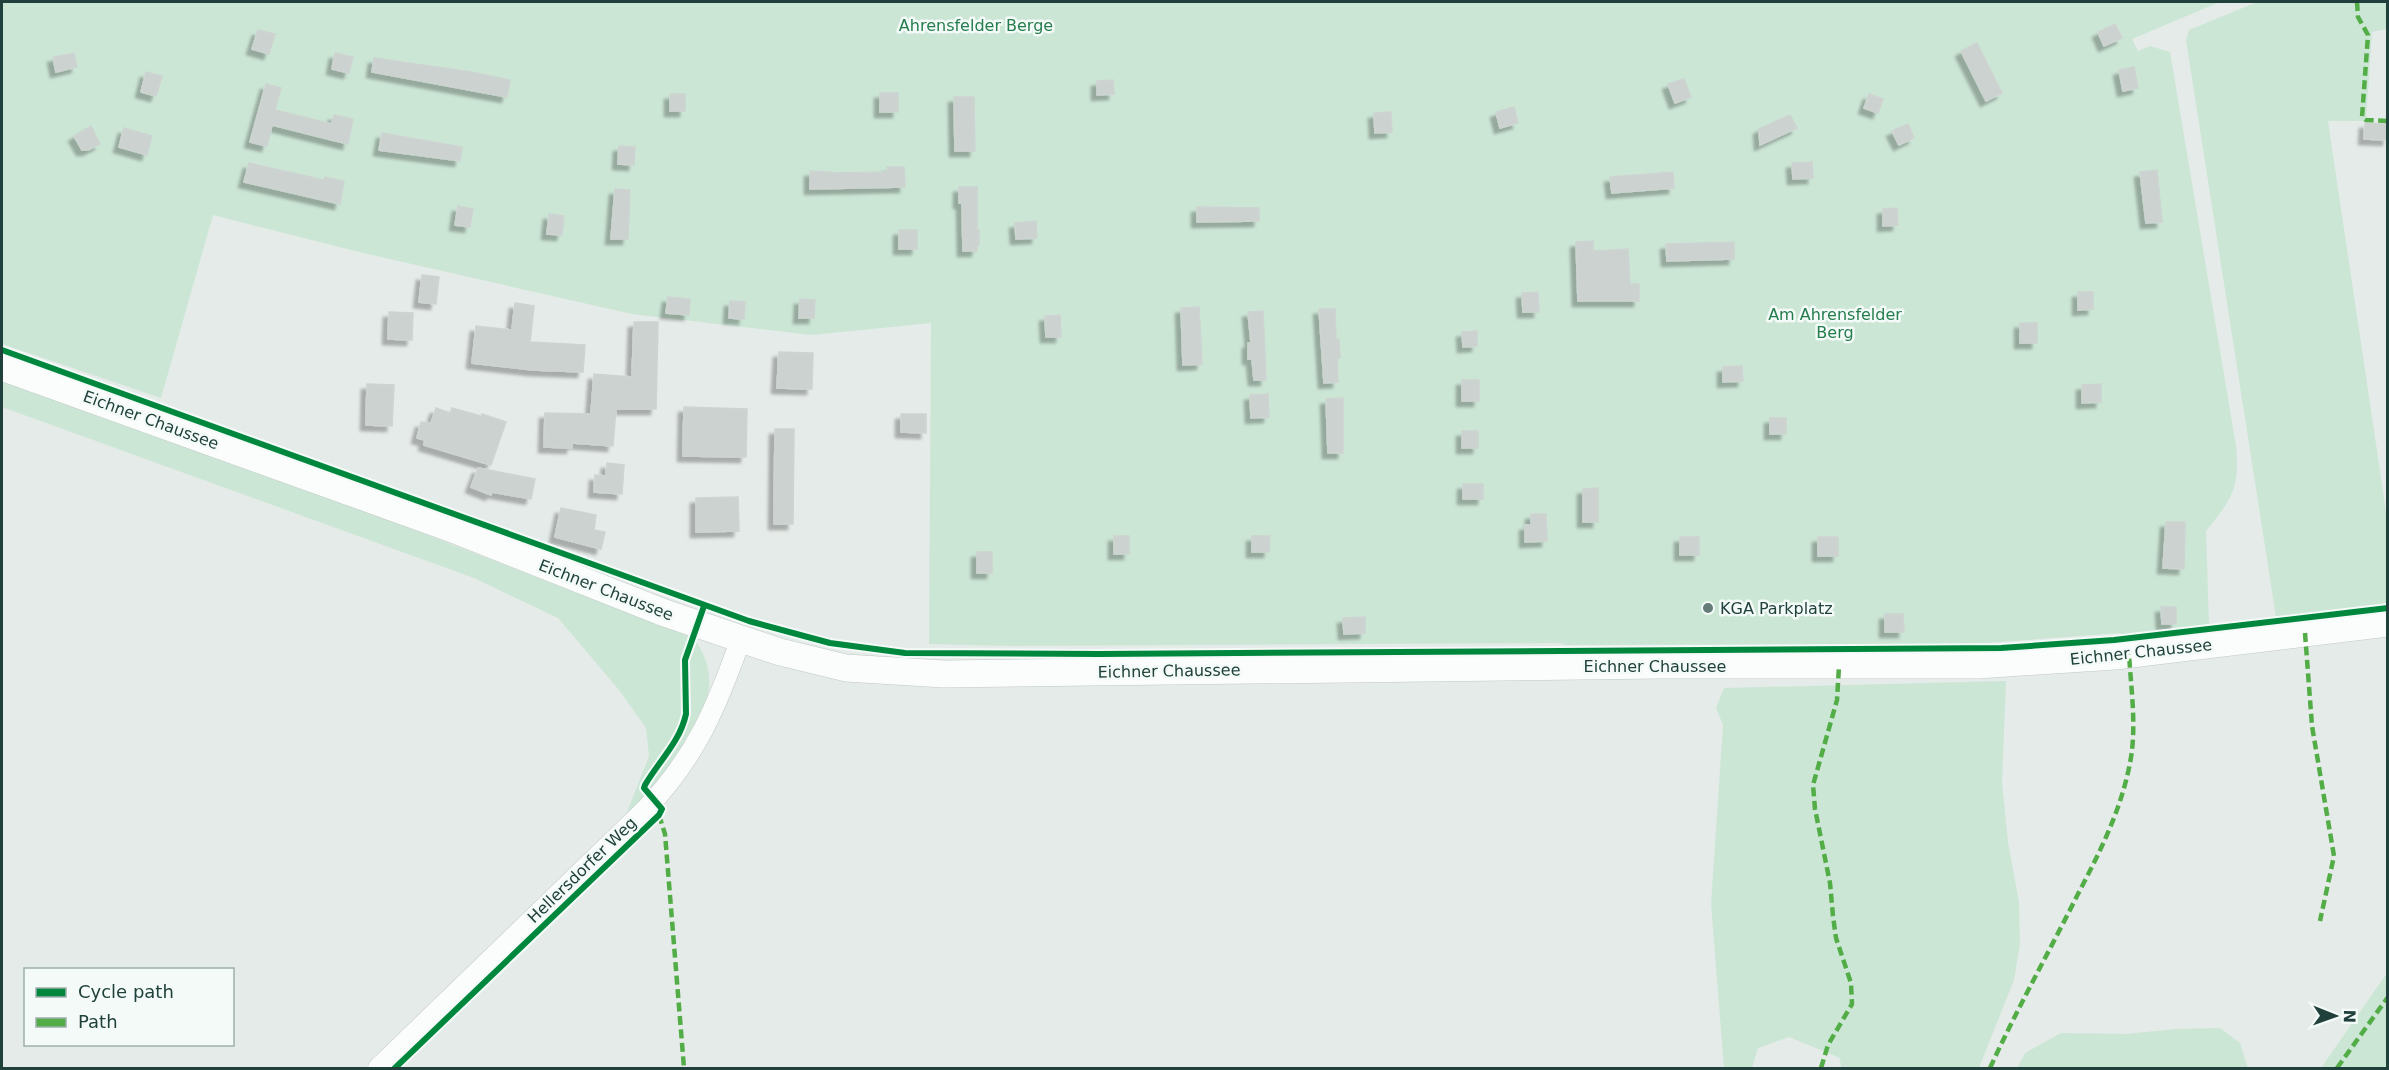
<svg xmlns="http://www.w3.org/2000/svg" width="2389" height="1070" viewBox="0 0 2389 1070" font-family="'DejaVu Sans',sans-serif">
  <style>
    .green { fill: #cce6d6 }
    .building { fill: #ccd2d0; stroke: #cdd4d1; stroke-width: 1.5; filter: url(#shadow) }
    .lines { fill: none; stroke-linecap: round; stroke-linejoin: round }
    .street-casing { stroke: #c2c8c6; stroke-width: 21 }
    .secondary-casing { stroke: #c0c9c6; stroke-width: 28 }
    .street { stroke: #fbfcfc; stroke-width: 20 }
    .secondary { stroke: #fbfcfc; stroke-width: 27 }
    .quiet { stroke: #52ad46; stroke-width: 4.5; stroke-dasharray: 9 4.5; stroke-linecap: butt }
    .cycleway-casing { stroke: #f3faf7; stroke-width: 10 }
    .cycleway { stroke: #00873e; stroke-width: 6 }
    .poi-dot { fill: #657c78; stroke: #f3faf7; stroke-width: 2 }
    .labels { text-anchor: middle; dominant-baseline: central; stroke-width: 5; stroke-linejoin: round; paint-order: stroke }
    .park-label { font-size: 16px; fill: #257d4e; stroke: #f3faf7 }
    .street-label { font-size: 16px; fill: #20413b; stroke: #f3faf7 }
    .poi-label { font-size: 16px; fill: #20413b; stroke: #f3faf7; text-anchor: start }
  </style>
  <defs>
    <filter id="shadow"><feDropShadow dx="-5.5" dy="5.5" stdDeviation="1.5" flood-color="#0004"/></filter>
  </defs>
  <rect width="100%" height="100%" fill="#e5ebe8"/>
  <g class="green">
    <path d="M2 2H2220L2132 39 2138 51 2150 46 2170 52 2236 446C2240 488 2232 499 2206 531L2209 624 2122 635 2120 633 1973 644 1567 645 1559 643 1009 646 929 644 931 323 812 335 632 314 363 253 213 215 161 398 2 344Z"/>
    <polygon points="2257,2 2387,2 2387,29 2372,32 2366,121 2328,121 2387,518 2387,606 2276,617 2186,40 2189,30"/>
    <path d="M2 378 314 491 688 636C686 646 682 657 681 668 680 690 687 712 677 732 669 748 636 782 644 797L626 815 649 756 646 728 619 690 558 618 474 578 2 407Z"/>
    <path d="M696 642C733 694 684 750 650 790L647 787C660 767 681 748 687 724 694 698 679 666 696 642Z"/>
    <polygon points="2006,681 2002,783 2008,842 2019,902 2020,944 2014,980 1979,1068 1841,1068 1840,1058 1789,1037 1758,1048 1752,1068 1724,1068 1711,904 1723,725 1716,708 1724,688"/>
    <polygon points="2387,973 2387,1068 2321,1068"/>
    <polygon points="2220,1028 2240,1043 2248,1068 2017,1068 2025,1053 2061,1033 2126,1034 2175,1029"/>
  </g>
  <g class="building">
    <polygon points="2115,24 2122,38 2104,46 2098,32"/>
    <polygon points="258,30 275,34 269,54 252,49"/>
    <polygon points="1977,43 2002,93 1986,101 1961,51"/>
    <polygon points="74,53 77,67 56,72 53,57"/>
    <polygon points="335,53 353,57 349,73 332,69"/>
    <polygon points="374,58 471,72 510,80 507,97 372,72"/>
    <polygon points="2134,67 2138,88 2123,91 2119,70"/>
    <polygon points="146,72 162,76 156,96 141,92"/>
    <polygon points="1684,79 1691,97 1675,103 1668,84"/>
    <polygon points="1113,80 1114,94 1097,95 1097,81"/>
    <polygon points="266,84 281,88 275,110 332,124 334,115 353,119 348,144 272,125 267,146 250,142"/>
    <rect x="880" y="93" width="18" height="19"/>
    <rect x="670" y="94" width="15" height="17"/>
    <polygon points="1869,94 1883,99 1878,113 1864,108"/>
    <polygon points="954,97 974,97 975,151 955,151"/>
    <polygon points="1514,107 1518,123 1500,128 1496,112"/>
    <polygon points="1391,112 1392,132 1375,133 1374,113"/>
    <polygon points="1790,115 1797,128 1760,145 1759,129"/>
    <polygon points="2365,123 2388,124 2388,140 2364,139"/>
    <polygon points="1908,124 1914,138 1899,145 1892,131"/>
    <polygon points="91,126 100,144 88,150 82,150 74,136"/>
    <polygon points="124,128 152,136 147,155 119,147"/>
    <polygon points="382,133 462,147 460,161 379,150"/>
    <polygon points="619,146 635,147 634,165 618,164"/>
    <polygon points="1812,162 1813,178 1793,179 1792,163"/>
    <polygon points="249,163 324,180 325,177 344,181 340,204 244,182"/>
    <polygon points="887,167 904,167 905,187 810,189 810,171 831,172 831,173 887,172"/>
    <polygon points="2157,170 2162,222 2146,223 2140,172"/>
    <polygon points="1673,172 1674,188 1612,193 1610,177"/>
    <polygon points="959,187 977,187 977,230 979,230 979,245 977,245 977,251 963,251 962,203 959,203"/>
    <polygon points="615,189 630,190 628,239 611,239"/>
    <polygon points="458,206 473,209 470,227 455,225"/>
    <polygon points="1197,207 1259,208 1259,221 1197,222"/>
    <polygon points="1897,208 1898,225 1883,226 1883,209"/>
    <polygon points="549,214 564,216 562,235 547,234"/>
    <polygon points="1036,221 1037,238 1016,239 1015,223"/>
    <rect x="899" y="230" width="18" height="19"/>
    <polygon points="1593,241 1593,251 1628,249 1630,284 1639,284 1639,301 1578,301 1576,242"/>
    <polygon points="1734,242 1734,259 1667,261 1666,244"/>
    <polygon points="422,275 439,277 436,304 419,302"/>
    <polygon points="1538,292 1539,312 1523,312 1522,293"/>
    <polygon points="2078,292 2093,292 2093,309 2078,310"/>
    <polygon points="668,297 690,299 689,315 666,313"/>
    <polygon points="800,299 815,300 814,318 799,318"/>
    <polygon points="730,301 745,302 744,319 729,318"/>
    <polygon points="515,303 534,306 530,342 585,345 583,372 533,370 472,363 476,326 512,330"/>
    <polygon points="1199,307 1202,364 1183,365 1181,308"/>
    <polygon points="1319,309 1335,309 1336,339 1339,339 1340,358 1337,358 1338,382 1324,383"/>
    <polygon points="1263,311 1266,380 1254,380 1252,359 1248,359 1248,343 1251,343 1248,312"/>
    <polygon points="389,312 413,313 412,340 388,339"/>
    <polygon points="1060,315 1061,337 1046,337 1045,316"/>
    <polygon points="634,322 658,322 656,409 616,409 613,446 572,443 572,448 544,447 545,413 591,414 594,374 632,377"/>
    <rect x="2020" y="323" width="17" height="20"/>
    <polygon points="1477,331 1477,346 1463,347 1462,332"/>
    <polygon points="779,352 813,353 812,389 777,388"/>
    <polygon points="1742,366 1743,381 1723,382 1723,367"/>
    <rect x="1462" y="380" width="17" height="21"/>
    <polygon points="367,384 394,385 392,426 366,425"/>
    <polygon points="2101,384 2101,402 2082,403 2082,385"/>
    <polygon points="1268,394 1269,417 1251,418 1250,395"/>
    <polygon points="1343,398 1343,453 1328,453 1326,399"/>
    <polygon points="684,407 747,409 746,457 683,456"/>
    <polygon points="436,408 450,413 452,408 481,416 482,414 506,422 491,465 424,445 425,440 417,438 421,422 431,423"/>
    <polygon points="901,414 926,414 926,433 901,432"/>
    <rect x="1770" y="418" width="16" height="16"/>
    <polygon points="775,429 794,429 793,524 774,524"/>
    <rect x="1462" y="431" width="16" height="17"/>
    <polygon points="607,463 624,465 622,494 594,492 595,475 606,476"/>
    <polygon points="478,468 535,479 531,499 492,492 491,495 471,487"/>
    <rect x="1463" y="484" width="20" height="15"/>
    <polygon points="1598,488 1598,522 1583,522 1583,489"/>
    <polygon points="738,497 739,531 696,532 696,498"/>
    <polygon points="561,508 596,515 594,530 605,532 601,549 555,537"/>
    <polygon points="1531,514 1546,514 1547,541 1525,542 1525,525 1531,525"/>
    <polygon points="2166,522 2185,522 2184,569 2163,568"/>
    <rect x="1114" y="536" width="15" height="18"/>
    <polygon points="1252,536 1270,536 1269,552 1252,552"/>
    <rect x="1680" y="537" width="19" height="18"/>
    <rect x="1818" y="537" width="20" height="19"/>
    <rect x="977" y="552" width="15" height="21"/>
    <polygon points="2161,607 2176,607 2176,624 2162,624"/>
    <polygon points="1885,614 1903,614 1904,632 1885,632"/>
    <polygon points="1365,617 1365,633 1344,634 1343,618"/>
  </g>
  <g class="lines">
    <defs>
      <path id="street" d="M378 1068 646 809C698 754 715 709 741 639"/>
      <polyline id="secondary" points="2,367 450,528 662,612 741,639 780,652 846,668 944,674 1659,665 1978,665 2115,656 2388,623"/>
    </defs>
    <use href="#street" class="street-casing"/>
    <use href="#secondary" class="secondary-casing"/>
    <use href="#street" class="street"/>
    <use href="#secondary" class="secondary"/>
    <g class="quiet">
      <polyline points="2357,2 2358,17 2368,35 2362,117 2366,120 2388,121"/>
      <polyline points="2305,633 2312,726 2334,856 2320,921"/>
      <polyline points="659,815 665,834 684,1068"/>
      <polyline points="1821,1068 1828,1045 1852,1004 1851,983 1836,938 1833,916 1830,883 1815,809 1813,785 1837,700 1839,666"/>
      <path d="M1990 1068C2017 1009 2049 952 2078 894 2100 852 2121 810 2130 763 2137 728 2131 689 2129 654"/>
      <polyline points="2337,1068 2388,997"/>
    </g>
    <defs>
      <g id="cycleway">
        <polyline points="2,350 749,621 830,643 905,653 1099,654 2001,648 2114,640 2388,608"/>
        <path d="M395 1068 659 815 662 809 644 788 645 785C659 761 680 742 686 714L685 660 704 606"/>
      </g>
    </defs>
    <use href="#cycleway" class="cycleway-casing"/>
    <use href="#cycleway" class="cycleway"/>
  </g>
  <circle class="poi-dot" cx="1708" cy="608" r="6"/>
  <g class="labels">
    <g class="park-label">
      <text x="976" y="25">Ahrensfelder Berge</text>
      <text x="1835" y="314">Am Ahrensfelder<tspan x="1835" dy="18">Berg</tspan></text>
    </g>
    <g class="street-label">
      <text transform="translate(151 420) rotate(20)">Eichner Chaussee</text>
      <text transform="translate(606 590) rotate(21)">Eichner Chaussee</text>
      <text transform="translate(2141 652) rotate(-6)">Eichner Chaussee</text>
      <text x="1655" y="666">Eichner Chaussee</text>
      <text transform="translate(1169 671) rotate(-1)">Eichner Chaussee</text>
      <text transform="translate(582 870) rotate(-44)">Hellersdorfer Weg</text>
    </g>
    <g class="poi-label">
      <text x="1720" y="608">KGA Parkplatz</text>
    </g>
  </g>
  <rect width="2389" height="1070" fill="none" stroke="#20413b" stroke-width="6"/>
  <rect x="24" y="968" width="210" height="78" fill="#f3faf7" stroke="#9fb0ac" stroke-width="1.5"/>
  <rect x="36" y="988" width="30" height="9" fill="#00873e" stroke="#9fb0ac" stroke-width="1.5"/>
  <text x="78" y="998" font-size="18" fill="#20413b">Cycle path</text>
  <rect x="36" y="1018" width="30" height="9" fill="#52ad46" stroke="#9fb0ac" stroke-width="1.5"/>
  <text x="78" y="1028" font-size="18" fill="#20413b">Path</text>
  <g transform="translate(2335 1016) rotate(91)" stroke="#f3faf7" stroke-width="4.5" paint-order="stroke">
  <path d="M0-4.5L10 22L0 15L-10 22Z" fill="#20413b"/>
  <text y="-9" font-size="16" font-weight="bold" text-anchor="middle" fill="#20413b">N</text>
  </g>
</svg>
